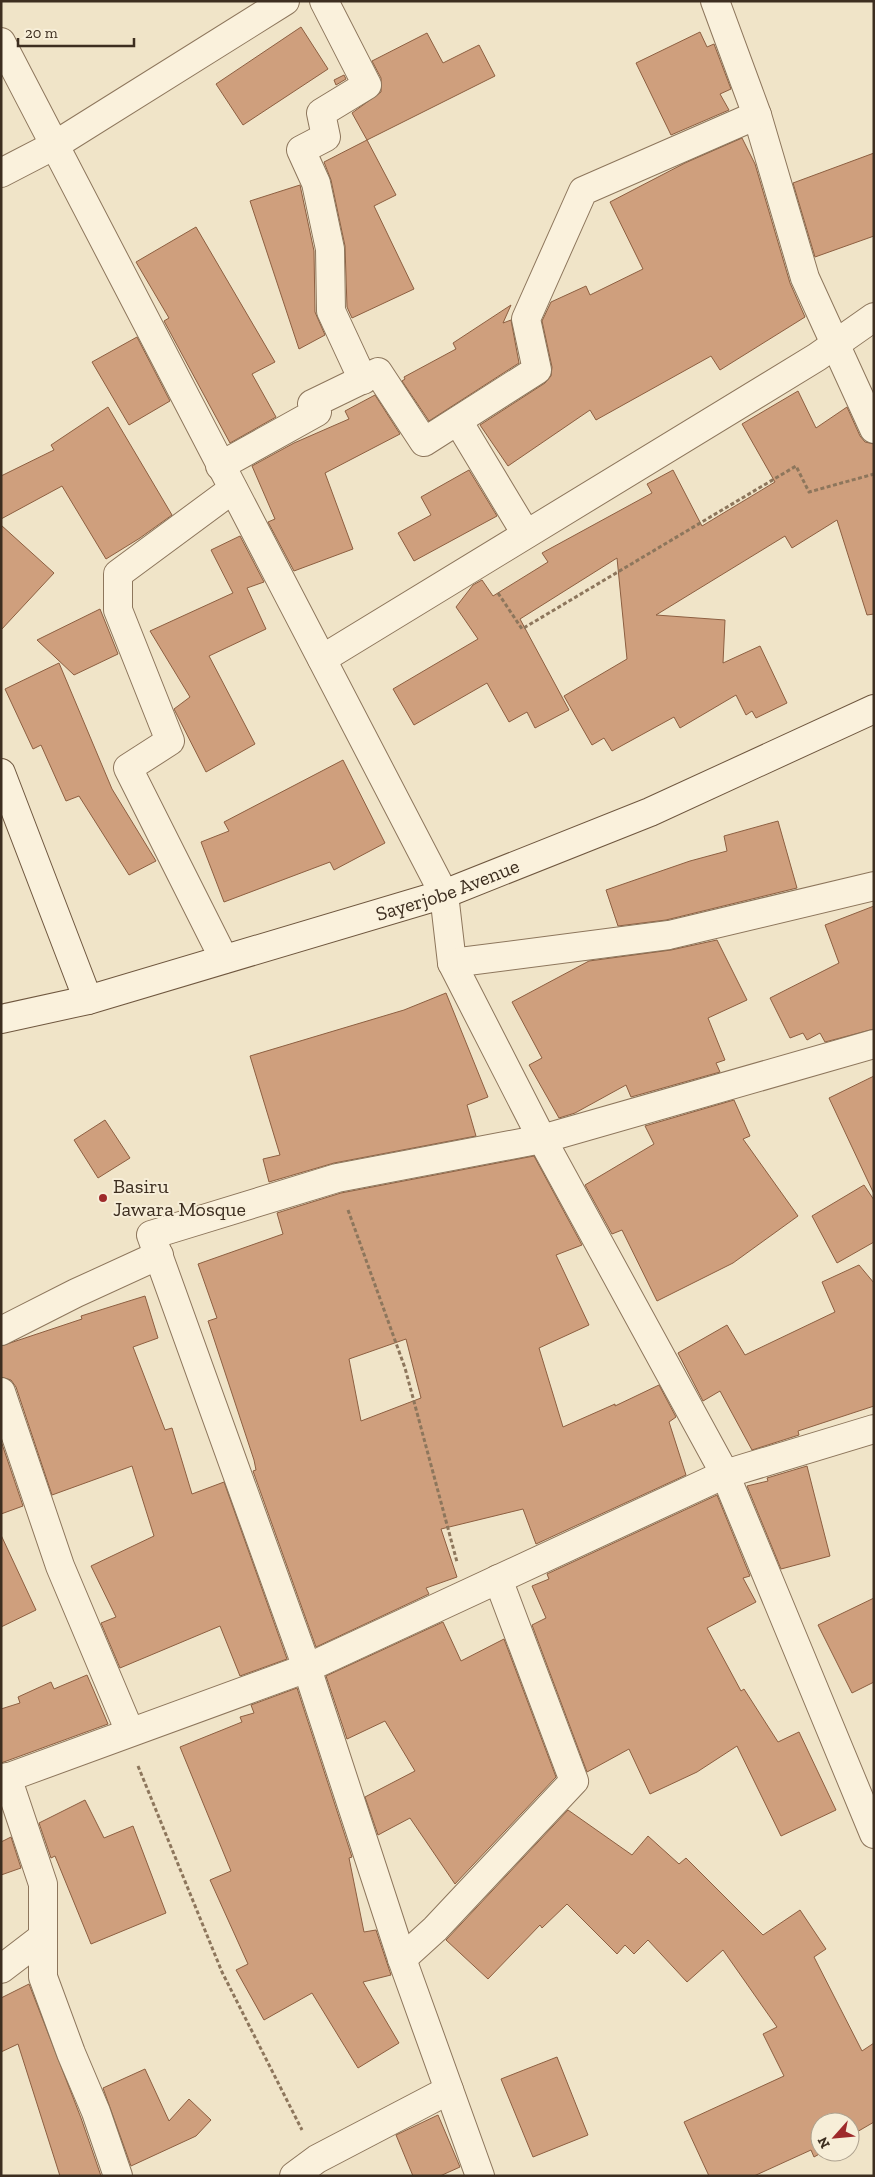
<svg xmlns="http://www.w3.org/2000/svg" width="875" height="2177" viewBox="0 0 875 2177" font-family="'Zilla Slab',serif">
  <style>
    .building { fill: #cf9f7d; stroke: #8d5f41; fill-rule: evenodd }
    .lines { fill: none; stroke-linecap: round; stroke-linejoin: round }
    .street-casing { stroke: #8d765c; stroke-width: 30 }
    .secondary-casing { stroke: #6f573f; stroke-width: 30 }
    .path { stroke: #8d765c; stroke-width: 3; stroke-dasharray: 4 2.5; stroke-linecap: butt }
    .street { stroke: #faf1dc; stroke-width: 28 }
    .secondary { stroke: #faf1dc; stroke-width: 28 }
    .poi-dot { fill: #9e2a2b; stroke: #f7eed8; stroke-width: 2 }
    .labels { text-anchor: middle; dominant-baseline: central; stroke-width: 4; stroke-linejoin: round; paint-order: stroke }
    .street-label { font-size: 20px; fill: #3d2e20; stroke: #f7eed8 }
    .poi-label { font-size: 20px; fill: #3d2e20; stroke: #f7eed8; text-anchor: start }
  </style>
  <rect width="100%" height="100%" fill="#f0e4c8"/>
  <g class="building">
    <polygon points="301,27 328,69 243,125 216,84"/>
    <polygon points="700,32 707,47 714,44 731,89 720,94 729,110 671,135 636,63"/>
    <polygon points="427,33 443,63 479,45 495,76 367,140 352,113 381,92 381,78 372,61"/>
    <polygon points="344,75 346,79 336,85 334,80"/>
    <polygon points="742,138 755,164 790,283 805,317 720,370 711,356 596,420 590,410 508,466 480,425 545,383 551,376 552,367 542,321 551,302 586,286 590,295 643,269 610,202 685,163"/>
    <polygon points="367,140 396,195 374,206 414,289 352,318 347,307 345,246 331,180 324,162"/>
    <polygon points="874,153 874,236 815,257 793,183"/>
    <polygon points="300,185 314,251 315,312 325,335 299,349 250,201"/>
    <polygon points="196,227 275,362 252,374 276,417 230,443 164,321 169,318 136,262"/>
    <polygon points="511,305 503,323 511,320 519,363 429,421 402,381 405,379 404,377 456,349 453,343"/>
    <polygon points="137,337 170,401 129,425 92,362"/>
    <polygon points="798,391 816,428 847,407 860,436 865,442 874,444 874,614 867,615 837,520 792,548 785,536 656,615 725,620 723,663 760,646 787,703 756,718 752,711 746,715 736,695 680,728 674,717 612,751 604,738 592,745 564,696 627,659 617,558 520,619 569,710 535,728 527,712 509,722 487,683 414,725 393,689 478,639 456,607 473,585 482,580 493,596 548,562 542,553 652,493 647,484 673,470 702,526 775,482 742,424"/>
    <polygon points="375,395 400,434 325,473 353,549 294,571 268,522 275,519 252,466 294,443 349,419 345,411"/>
    <polygon points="108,407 172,515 140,538 106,559 62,486 1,519 1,476 54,450 51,445"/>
    <polygon points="469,470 497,516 414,561 398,533 431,515 421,497"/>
    <polygon points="1,525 54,573 1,630"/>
    <polygon points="240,536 264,582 247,588 266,629 209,656 255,744 206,772 174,709 190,697 150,631 233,593 211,550"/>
    <polygon points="100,609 118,654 74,675 37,640"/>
    <polygon points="59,663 112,789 156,861 129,875 79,796 66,801 41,745 33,749 5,689"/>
    <polygon points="343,760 385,843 334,870 330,862 224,902 201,842 229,831 224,822"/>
    <polygon points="778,821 797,888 666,920 618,926 606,890 690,861 727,851 724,836"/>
    <polygon points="874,906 874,1029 825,1042 820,1033 807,1040 803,1033 790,1038 770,998 839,963 825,925"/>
    <polygon points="717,940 747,1000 708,1018 725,1060 716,1063 720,1072 631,1097 626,1085 575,1113 559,1118 529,1065 542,1058 512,1002 589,961 671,950"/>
    <polygon points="446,993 488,1097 467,1105 476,1136 334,1163 269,1182 263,1159 280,1155 250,1056 404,1010"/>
    <polygon points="874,1076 874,1194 829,1098"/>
    <polygon points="734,1100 750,1136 743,1139 798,1216 733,1263 657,1301 622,1230 612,1234 585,1185 654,1144 645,1126"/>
    <polygon points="105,1120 130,1158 98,1178 74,1140"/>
    <path d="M534 1156 582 1245 556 1255 589 1325 539 1348 563 1427 615 1404V1406L659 1385 676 1417 669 1422 686 1475 536 1544 523 1509 441 1529 457 1577 426 1588 429 1594 316 1647 253 1471 256 1470 254 1460 208 1321 217 1318 198 1264 283 1234 277 1213 341 1193ZM406 1339 421 1398 361 1421 349 1359Z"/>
    <polygon points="864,1185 874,1200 874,1242 837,1263 812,1216"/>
    <polygon points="859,1265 874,1283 874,1406 798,1431 799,1435 752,1450 720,1391 703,1401 678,1353 727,1325 745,1355 835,1312 822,1282"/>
    <polygon points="145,1296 158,1338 133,1347 165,1430 172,1428 192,1494 224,1482 287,1659 240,1676 220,1626 120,1668 101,1623 116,1617 91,1566 154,1536 132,1466 52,1495 16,1387 11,1380 1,1377 1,1346 82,1319 81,1316"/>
    <polygon points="1,1441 23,1506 1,1514"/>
    <polygon points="807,1466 830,1556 781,1569 747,1486 768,1481 767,1478"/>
    <polygon points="717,1495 750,1576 743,1578 756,1602 707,1628 741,1691 744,1689 778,1742 799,1732 836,1810 781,1836 737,1746 697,1772 650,1794 629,1749 587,1772 532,1625 546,1618 532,1586 549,1579 547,1574"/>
    <polygon points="1,1535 36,1610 1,1627"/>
    <polygon points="874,1598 874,1682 852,1693 818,1625"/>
    <polygon points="443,1622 461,1661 504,1639 556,1777 455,1884 410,1818 378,1835 365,1797 415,1771 385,1721 347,1739 326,1676"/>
    <polygon points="87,1675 108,1724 1,1763 1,1709 20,1703 18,1697 51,1682 54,1689"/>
    <polygon points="297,1688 352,1857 349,1858 364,1932 376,1930 391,1975 363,1982 399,2043 358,2068 312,1993 264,2020 236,1970 248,1964 210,1880 231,1871 180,1747 242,1722 240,1717 254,1713 251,1705"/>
    <polygon points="85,1800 104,1838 133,1826 166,1913 91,1944 55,1856 51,1858 39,1823"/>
    <polygon points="568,1810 632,1855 648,1836 679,1864 686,1858 763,1935 800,1910 826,1949 814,1957 862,2051 874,2043 874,2122 850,2136 850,2122 820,2122 820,2152 823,2152 814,2157 811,2150 754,2176 709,2176 684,2122 784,2076 763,2034 777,2027 723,1950 687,1982 648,1940 634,1954 625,1945 617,1954 567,1904 542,1928 540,1925 488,1979 446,1940"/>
    <polygon points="11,1837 21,1868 1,1875 1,1842"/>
    <polygon points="29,1984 81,2118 101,2176 60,2176 18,2044 1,2052 1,1998"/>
    <polygon points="557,2057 588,2135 533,2157 501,2079"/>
    <polygon points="145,2069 169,2121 189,2099 211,2120 196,2136 131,2166 103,2088"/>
    <polygon points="438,2115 460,2167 440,2176 413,2176 396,2135"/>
  </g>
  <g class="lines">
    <defs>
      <g id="street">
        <polyline points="324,1 367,85 321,113 326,137 301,150 316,183 330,249 331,311 363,380"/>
        <polyline points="715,1 757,115 805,278 874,429"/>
        <polyline points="1,42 444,894 452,963 542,1139 725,1474 874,1834"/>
        <polyline points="1,173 55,145 285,1"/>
        <polyline points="458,421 526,534"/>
        <polyline points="220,466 317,412 312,404 378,372 424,442 537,370 526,319 583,191 757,115"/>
        <polyline points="322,659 817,357 874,317"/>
        <polyline points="224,959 128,768 170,741 118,610 118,574 233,489"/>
        <polyline points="452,963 669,935 874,886"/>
        <polyline points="1,1331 76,1293 159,1255"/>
        <polyline points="1,1392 60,1566 130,1732"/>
        <polyline points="7,1777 43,1884 43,1977 71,2053 96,2112 118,2176"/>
        <polyline points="1,1780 307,1668 725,1474 874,1429"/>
        <polyline points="402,1959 435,1929 574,1781 498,1579"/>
        <polyline points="1,1969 43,1937"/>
        <polyline points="294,2176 317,2159 449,2090"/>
        <polyline points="480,2176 402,1959 307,1668 151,1235 337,1178 542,1139 874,1044"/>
      </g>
      <g id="secondary">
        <polyline points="1,773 88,1000"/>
        <path id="s1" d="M1 1019 88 1000 444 894 650 812 874 709"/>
      </g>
    </defs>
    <use href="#street" class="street-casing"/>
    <use href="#secondary" class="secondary-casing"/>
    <g class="path">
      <polyline points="498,593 522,629 796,466 809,492 874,474"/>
      <polyline points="348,1210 405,1368 457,1562"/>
      <polyline points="138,1766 222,1972 302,2130"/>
    </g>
    <use href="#street" class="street"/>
    <use href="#secondary" class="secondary"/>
  </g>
  <circle class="poi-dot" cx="103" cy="1198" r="5"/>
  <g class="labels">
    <g class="street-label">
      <text stroke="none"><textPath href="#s1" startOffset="465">Sayerjobe Avenue</textPath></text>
    </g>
    <g class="poi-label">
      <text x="113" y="1186">Basiru<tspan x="113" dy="23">Jawara Mosque</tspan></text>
    </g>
  </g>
  <rect width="875" height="2177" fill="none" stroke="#3d2e20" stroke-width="5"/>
  <g transform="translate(835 2137) rotate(243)"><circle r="24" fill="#f7eed8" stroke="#ada18e"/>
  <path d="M0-4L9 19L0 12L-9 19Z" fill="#9e2a2b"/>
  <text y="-8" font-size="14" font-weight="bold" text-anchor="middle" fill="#3d2e20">N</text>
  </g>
  <path d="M18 38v8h116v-8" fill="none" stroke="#3d2e20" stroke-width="2.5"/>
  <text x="25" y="38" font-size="15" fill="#3d2e20" stroke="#f7eed8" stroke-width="4" paint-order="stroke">20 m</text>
</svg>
